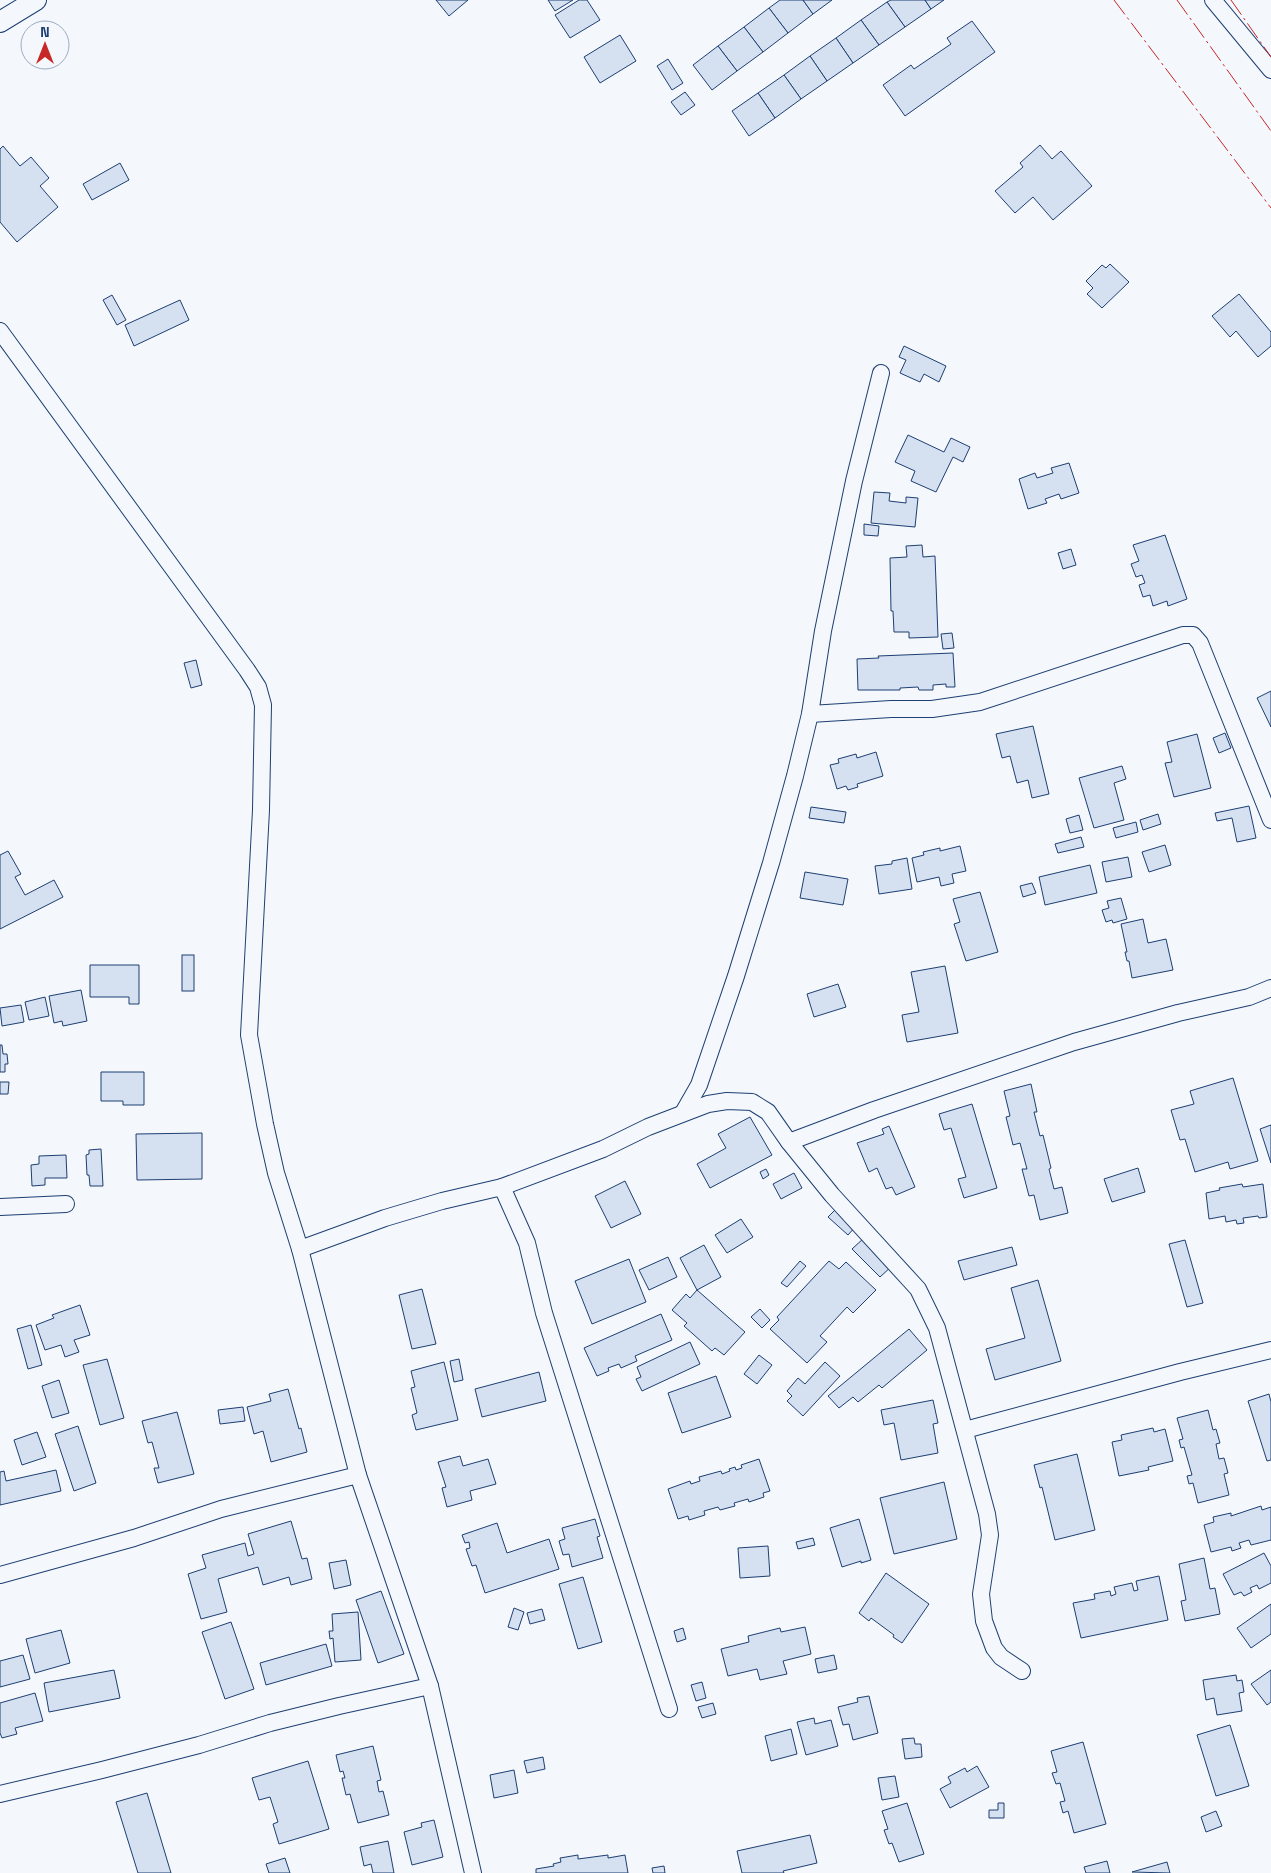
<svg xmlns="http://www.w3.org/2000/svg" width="1271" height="1873" viewBox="0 0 1271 1873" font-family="'Space Grotesk',sans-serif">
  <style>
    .building { fill: #d5e0f0; stroke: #1d3f73 }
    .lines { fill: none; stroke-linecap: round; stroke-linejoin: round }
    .minor-casing { stroke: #1d3f73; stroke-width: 18 }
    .tertiary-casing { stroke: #1d3f73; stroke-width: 22 }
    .minor { stroke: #f4f7fb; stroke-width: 16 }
    .tertiary { stroke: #f4f7fb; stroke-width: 20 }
    .power { stroke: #c62828; stroke-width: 1; stroke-dasharray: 18 4 2.5 4; stroke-linecap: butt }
  </style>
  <rect width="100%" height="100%" fill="#f4f7fb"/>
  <g class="building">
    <polygon points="436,0 468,0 449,16"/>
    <polygon points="548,0 573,0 555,11"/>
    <polygon points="579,0 587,0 600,20 570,38 555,15"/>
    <polygon points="780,0 803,0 813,14 788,33 769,8"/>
    <polygon points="803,0 832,0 813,14"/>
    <polygon points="891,0 925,0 931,9 905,27 887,2"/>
    <polygon points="925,0 944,0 931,9"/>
    <polygon points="887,2 905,27 879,45 861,20"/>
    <polygon points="769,8 788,33 763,52 744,27"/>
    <polygon points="861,20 879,45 853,63 836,38"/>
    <polygon points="972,21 995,52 905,116 883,85 911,65 914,69 951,44 947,38"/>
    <polygon points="744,27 763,52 737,71 718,46"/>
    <polygon points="620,35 636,61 600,83 584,57"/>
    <polygon points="836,38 853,63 827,81 810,56"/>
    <polygon points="718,46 737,71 712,90 693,65"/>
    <polygon points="810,56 827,81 801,99 784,75"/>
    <polygon points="668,59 683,83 672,90 657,66"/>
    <polygon points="784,75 801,99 775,118 758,93"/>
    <polygon points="685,92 695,105 681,115 671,102"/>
    <polygon points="758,93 775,118 749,136 732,111"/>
    <polygon points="1040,145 1052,159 1061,151 1092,186 1053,220 1033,197 1015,213 995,191 1023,167 1020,163"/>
    <polygon points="3,146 20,166 31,157 49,178 40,186 58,207 17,242 0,222 0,149"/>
    <polygon points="120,163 129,180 92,200 83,184"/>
    <polygon points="1110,264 1129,282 1102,308 1087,294 1093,288 1086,281 1102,265 1106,268"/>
    <polygon points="1239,294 1271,332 1271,346 1258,357 1236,331 1230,337 1212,316"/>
    <polygon points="112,295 126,320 117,325 103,300"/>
    <polygon points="180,300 189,320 134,346 125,325"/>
    <polygon points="904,346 946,366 939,382 924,374 920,382 900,373 906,360 899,357"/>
    <polygon points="908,435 944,452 951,438 970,447 963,462 953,457 936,492 911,481 915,471 895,462"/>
    <polygon points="1069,463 1079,493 1061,499 1059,494 1045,499 1047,503 1028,509 1019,479 1035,473 1037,478 1053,473 1051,468"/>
    <polygon points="874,492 890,493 889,501 906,503 906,497 918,498 915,527 871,523"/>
    <polygon points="864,524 879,526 878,536 864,535"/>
    <polygon points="1165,535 1187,599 1168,606 1167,601 1153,606 1150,595 1143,597 1139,585 1145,583 1142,575 1136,577 1131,564 1139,561 1133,545"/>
    <polygon points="922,545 923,557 935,556 938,637 909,638 909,632 894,632 893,611 891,611 890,558 907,557 906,546"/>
    <polygon points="1071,549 1076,565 1063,569 1058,553"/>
    <polygon points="952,633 954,648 943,649 941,634"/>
    <polygon points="953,653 955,687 946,687 946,684 933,685 933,690 919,690 918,687 900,688 900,690 858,690 857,659 879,658 878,656"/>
    <polygon points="196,660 202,685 191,688 184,663"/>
    <polygon points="1271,691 1271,727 1257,698"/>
    <polygon points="1033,726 1049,794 1032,798 1028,780 1017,783 1010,756 1002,758 996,734"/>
    <polygon points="1225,733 1231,748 1219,753 1213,738"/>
    <polygon points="1197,734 1211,788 1174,797 1165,763 1172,762 1167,742"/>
    <polygon points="876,752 883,776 857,784 858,787 848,790 846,786 837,789 830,765 839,763 838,759 856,754 857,758"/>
    <polygon points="1122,766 1126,779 1114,783 1124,820 1094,828 1079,778"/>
    <polygon points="1249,806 1256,838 1237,842 1232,818 1217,821 1215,813"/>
    <polygon points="811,807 846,812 844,823 809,818"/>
    <polygon points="1158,814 1161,824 1143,830 1140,820"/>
    <polygon points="1079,815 1083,830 1070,833 1066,819"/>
    <polygon points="1136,822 1138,832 1116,838 1113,828"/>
    <polygon points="1081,837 1084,847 1058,853 1055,844"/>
    <polygon points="1165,845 1171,865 1149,872 1142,852"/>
    <polygon points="960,846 966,871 952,874 954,883 941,886 939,877 917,882 912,858 924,855 923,852 940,848 940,851"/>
    <polygon points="8,851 21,874 15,877 25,895 54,880 63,897 0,929 0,855"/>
    <polygon points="1128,857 1132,877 1106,882 1102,862"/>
    <polygon points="907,858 912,889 879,894 875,866 892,864 892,861"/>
    <polygon points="1090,865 1097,893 1045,905 1039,877"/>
    <polygon points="805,872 848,879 843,905 800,898"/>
    <polygon points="1032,883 1036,893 1023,897 1020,886"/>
    <polygon points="980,892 998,952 966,961 954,924 960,922 953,899"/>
    <polygon points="1121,898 1127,919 1113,923 1112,920 1106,922 1102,910 1109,908 1107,901"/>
    <polygon points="1143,919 1148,943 1166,939 1173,970 1132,978 1129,961 1127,961 1125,952 1127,952 1121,924"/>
    <rect x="182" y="955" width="12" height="36"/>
    <polygon points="90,965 139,965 139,1004 129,1004 129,997 90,997"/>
    <polygon points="945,966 958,1033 907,1042 902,1015 919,1012 911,972"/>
    <polygon points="838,984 846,1007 814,1017 807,994"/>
    <polygon points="81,990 87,1021 63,1026 62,1021 54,1023 49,996"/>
    <polygon points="45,997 49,1016 29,1020 25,1002"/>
    <polygon points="21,1005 24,1022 2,1026 0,1008"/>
    <polygon points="0,1045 2,1045 3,1054 7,1054 8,1064 5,1064 5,1072 0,1072"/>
    <polygon points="101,1072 144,1072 144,1105 123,1105 123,1101 101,1101"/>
    <polygon points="1233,1078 1258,1161 1230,1169 1228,1162 1195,1172 1185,1139 1180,1140 1171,1110 1194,1104 1190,1091"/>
    <polygon points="0,1082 9,1082 8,1094 0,1094"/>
    <polygon points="1031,1084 1037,1112 1034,1112 1040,1136 1043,1135 1051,1168 1049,1169 1054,1189 1062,1187 1068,1213 1040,1220 1034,1195 1029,1196 1022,1169 1027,1169 1020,1143 1013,1145 1006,1117 1010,1116 1004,1091"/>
    <polygon points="972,1104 997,1188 964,1198 958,1179 966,1177 951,1128 944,1130 939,1114"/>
    <polygon points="750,1117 772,1155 710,1188 697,1164 726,1148 718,1134"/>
    <polygon points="1271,1125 1271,1163 1260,1129"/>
    <polygon points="889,1126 915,1187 896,1195 892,1187 886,1189 877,1168 869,1172 857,1143 884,1134 882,1129"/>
    <polygon points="202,1133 202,1179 137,1180 136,1134"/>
    <polygon points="101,1149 103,1186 90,1186 89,1175 87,1175 86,1155 89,1154 89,1150"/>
    <polygon points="66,1155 67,1178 45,1178 45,1185 32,1186 31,1165 39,1164 39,1156"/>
    <polygon points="1138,1168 1145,1192 1112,1202 1104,1179"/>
    <polygon points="766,1169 769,1175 763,1179 760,1172"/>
    <polygon points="794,1173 802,1188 781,1199 773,1184"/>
    <polygon points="625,1181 641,1214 611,1228 595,1196"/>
    <polygon points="1242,1184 1243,1187 1263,1184 1267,1217 1259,1218 1258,1216 1243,1218 1244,1223 1237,1224 1236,1220 1226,1222 1225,1216 1209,1219 1206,1193 1220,1190 1219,1188"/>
    <polygon points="836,1209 856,1226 848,1235 828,1217"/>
    <polygon points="741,1219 753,1237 727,1253 715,1235"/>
    <polygon points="864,1238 892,1266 880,1277 852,1249"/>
    <polygon points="1185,1240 1203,1303 1187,1307 1169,1244"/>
    <polygon points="704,1245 721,1277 697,1290 680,1258"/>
    <polygon points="1012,1247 1017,1265 964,1280 958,1261"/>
    <polygon points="668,1257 677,1277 649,1290 639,1270"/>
    <polygon points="629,1259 646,1302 592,1324 575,1281"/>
    <polygon points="800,1261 806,1266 787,1287 781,1283"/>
    <polygon points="829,1261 839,1269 846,1262 876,1290 853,1313 847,1307 820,1336 827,1342 807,1363 770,1329 779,1320 777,1317"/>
    <polygon points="1038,1280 1061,1361 995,1380 986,1349 1025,1338 1011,1288"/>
    <polygon points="422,1289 436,1344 412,1349 399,1295"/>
    <polygon points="697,1290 745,1332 724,1355 715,1348 712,1351 684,1326 687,1323 672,1310 686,1294 690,1298"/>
    <polygon points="80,1305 90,1335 74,1340 79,1352 65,1357 61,1345 45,1350 36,1325 54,1318 52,1315"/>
    <polygon points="760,1309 770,1320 762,1328 751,1317"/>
    <polygon points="661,1314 672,1340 635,1356 637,1361 621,1368 619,1364 608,1368 609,1371 597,1376 584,1348"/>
    <polygon points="31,1325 42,1365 28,1369 17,1329"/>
    <polygon points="909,1329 927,1350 882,1388 879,1385 858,1402 853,1397 839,1408 828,1396"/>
    <polygon points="690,1342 700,1364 642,1391 636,1379 641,1377 637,1367"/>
    <polygon points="759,1355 772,1365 757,1384 744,1374"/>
    <polygon points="107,1359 124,1418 100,1425 83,1365"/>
    <polygon points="459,1359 463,1380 454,1382 450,1361"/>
    <polygon points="444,1362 458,1420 416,1430 412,1415 417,1413 411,1388 415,1387 411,1371"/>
    <polygon points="825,1362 840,1376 803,1416 787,1401 792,1396 787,1391 798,1378 805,1384"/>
    <polygon points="539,1372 546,1401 482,1417 475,1389"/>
    <polygon points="716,1376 731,1417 682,1433 668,1393"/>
    <polygon points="59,1380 69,1413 52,1418 42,1386"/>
    <polygon points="288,1389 299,1429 301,1428 307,1452 271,1462 263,1431 254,1434 247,1407 271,1401 269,1394"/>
    <polygon points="1269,1394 1271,1402 1271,1460 1267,1461 1248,1401"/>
    <polygon points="933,1400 938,1423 933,1424 938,1453 901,1460 894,1423 884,1425 881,1410"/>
    <polygon points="243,1407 245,1421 220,1424 218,1410"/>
    <polygon points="1208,1410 1213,1430 1216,1429 1220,1443 1216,1444 1219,1459 1224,1458 1228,1473 1224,1474 1229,1495 1198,1503 1193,1483 1189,1484 1187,1476 1192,1475 1184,1447 1181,1448 1179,1440 1183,1439 1177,1418"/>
    <polygon points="177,1412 194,1474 158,1483 154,1468 159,1468 152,1442 148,1443 142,1421"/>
    <polygon points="78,1426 96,1483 74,1491 55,1434"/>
    <polygon points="1153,1428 1154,1432 1165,1429 1173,1461 1148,1467 1149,1470 1119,1476 1112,1442 1122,1440 1121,1435"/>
    <polygon points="37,1432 46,1457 22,1465 14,1440"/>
    <polygon points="1077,1454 1095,1530 1055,1540 1042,1487 1040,1488 1034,1465"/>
    <polygon points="460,1456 463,1466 488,1459 496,1484 470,1491 472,1500 447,1507 442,1488 446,1487 438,1462"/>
    <polygon points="759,1459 770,1491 763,1493 764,1497 749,1502 748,1499 734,1503 735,1506 720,1510 718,1507 704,1511 705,1515 689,1520 688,1516 678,1519 668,1489 690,1481 691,1484 700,1481 699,1477 721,1471 722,1474 730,1471 729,1469 735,1467 736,1470 742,1468 741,1465"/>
    <polygon points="56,1470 61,1491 0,1505 0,1472 4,1471 6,1481"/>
    <polygon points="944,1482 957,1539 894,1554 880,1498"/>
    <polygon points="1261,1506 1262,1510 1271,1507 1271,1540 1251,1545 1249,1540 1239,1543 1241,1548 1232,1551 1231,1547 1211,1552 1204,1525 1214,1522 1213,1517 1231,1513 1231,1516"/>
    <polygon points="595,1519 600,1536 597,1537 603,1558 572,1567 569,1554 563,1555 559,1541 565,1539 562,1528"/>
    <polygon points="859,1519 871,1560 861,1563 861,1561 842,1567 830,1528"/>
    <polygon points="291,1521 302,1559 307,1558 312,1579 291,1585 289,1577 263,1585 258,1567 218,1579 227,1612 201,1619 188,1574 206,1568 202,1555 245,1543 248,1556 254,1554 248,1534"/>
    <polygon points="497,1523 507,1553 549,1539 559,1569 485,1593 476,1565 472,1566 466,1549 470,1548 469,1542 465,1543 462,1535"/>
    <polygon points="813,1538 815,1545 798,1549 796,1542"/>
    <polygon points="768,1546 770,1576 740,1578 738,1548"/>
    <polygon points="1264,1553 1271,1566 1271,1583 1259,1589 1257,1585 1250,1588 1252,1592 1244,1596 1241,1592 1234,1595 1223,1574"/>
    <polygon points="1204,1558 1210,1589 1215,1588 1220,1614 1185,1621 1181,1601 1186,1600 1179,1564"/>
    <polygon points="346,1560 351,1585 334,1589 329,1563"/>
    <polygon points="886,1573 929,1604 902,1643 893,1637 894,1635 871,1618 869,1621 859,1613"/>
    <polygon points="1159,1576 1168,1620 1081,1638 1073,1603 1095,1599 1094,1594 1110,1591 1111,1596 1116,1594 1114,1587 1132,1583 1134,1591 1138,1590 1136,1581"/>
    <polygon points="583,1577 602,1642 578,1649 559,1584"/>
    <polygon points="381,1591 404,1654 378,1663 356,1600"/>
    <polygon points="1271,1604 1271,1634 1251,1648 1237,1628"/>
    <polygon points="514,1608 524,1612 518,1630 508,1627"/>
    <polygon points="542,1609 545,1620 530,1624 527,1613"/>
    <polygon points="358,1612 361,1660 335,1662 333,1638 330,1639 329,1631 333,1631 332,1614"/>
    <polygon points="231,1622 254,1689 225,1699 202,1632"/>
    <polygon points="805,1627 811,1654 783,1661 787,1674 760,1680 757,1669 728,1676 721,1649 749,1642 748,1636 780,1628 781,1632"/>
    <polygon points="683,1628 686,1639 677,1642 674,1631"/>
    <polygon points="61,1630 70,1663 35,1673 26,1639"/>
    <polygon points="326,1644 332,1666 266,1685 260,1663"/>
    <polygon points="23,1655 30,1679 0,1687 0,1661"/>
    <polygon points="834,1655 837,1669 818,1673 815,1659"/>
    <polygon points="114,1670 120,1698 49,1712 44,1683"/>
    <polygon points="1271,1670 1271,1702 1267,1705 1251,1684"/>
    <polygon points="1236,1675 1237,1681 1242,1680 1244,1692 1239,1693 1242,1711 1217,1715 1214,1698 1206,1700 1203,1680"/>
    <polygon points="702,1682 706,1698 696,1701 691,1685"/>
    <polygon points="35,1693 43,1721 15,1728 17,1734 2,1738 0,1733 0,1703"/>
    <polygon points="869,1696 878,1733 853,1740 849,1724 843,1725 838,1707 858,1702 857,1698"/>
    <polygon points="713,1703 716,1714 702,1718 698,1707"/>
    <polygon points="814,1718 815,1724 831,1720 838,1746 806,1755 797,1722"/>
    <polygon points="1230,1725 1249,1786 1216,1796 1197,1735"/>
    <polygon points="791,1729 797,1754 771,1761 765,1736"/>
    <polygon points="914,1738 915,1744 921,1744 922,1757 905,1759 902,1739"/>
    <polygon points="1083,1742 1106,1824 1074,1833 1068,1811 1063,1813 1060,1802 1065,1801 1060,1783 1056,1784 1052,1773 1057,1772 1051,1751"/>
    <polygon points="373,1746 381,1780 377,1781 379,1792 383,1791 389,1815 358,1823 350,1794 346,1795 342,1778 345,1778 343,1771 340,1772 336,1755"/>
    <polygon points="543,1757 545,1769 527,1773 524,1761"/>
    <polygon points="308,1761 329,1829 279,1844 273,1824 278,1822 270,1797 259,1800 252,1778"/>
    <polygon points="977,1766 989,1787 950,1808 940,1789 951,1783 948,1777 965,1768 967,1772"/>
    <polygon points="514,1770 518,1793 494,1798 490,1775"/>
    <polygon points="895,1776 899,1797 882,1800 878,1778"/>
    <polygon points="147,1793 171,1873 138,1873 116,1802"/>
    <polygon points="907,1803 924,1854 899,1862 892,1843 889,1844 884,1830 888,1829 882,1811"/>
    <polygon points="998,1803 1004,1803 1004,1818 989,1818 989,1810 998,1810"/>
    <polygon points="1216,1811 1222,1826 1206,1832 1201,1817"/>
    <polygon points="434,1820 443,1857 412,1865 404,1832 422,1827 421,1823"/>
    <polygon points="810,1835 817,1863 783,1871 784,1873 742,1873 737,1851"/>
    <polygon points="388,1841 394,1873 373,1873 371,1864 364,1866 360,1847"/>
    <polygon points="578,1855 578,1859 608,1855 608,1858 625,1855 628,1873 536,1873 536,1869 554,1866 553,1864 561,1862 560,1858"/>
    <polygon points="285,1858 290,1873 269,1873 266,1864"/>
    <polygon points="1107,1861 1110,1873 1086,1873 1084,1867"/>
    <polygon points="1167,1862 1170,1873 1132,1872"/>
    <polygon points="664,1866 665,1873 653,1873 652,1868"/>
  </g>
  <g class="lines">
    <defs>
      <g id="minor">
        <polyline points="1213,0 1271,70"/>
        <polyline points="0,331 247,670 258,687 263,705 261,810 249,1035 265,1124 276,1173 300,1249 358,1475 430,1686 473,1873"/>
        <polyline points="810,714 891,709 932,709 980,702 1183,635 1193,635 1200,643 1271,820"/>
        <polyline points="683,1113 699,1085 736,976 771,863 795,776 810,714 823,631 854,481 881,373"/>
        <polyline points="789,1142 874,1110 1074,1042 1178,1013 1249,997 1271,988"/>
        <polyline points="502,1187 603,1149 648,1127 708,1104 727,1101 752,1102 768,1112 789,1142 832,1195 918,1289 937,1328 987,1514 990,1535 981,1594 984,1621 994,1648 1001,1657 1022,1671"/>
        <polyline points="0,1207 66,1204"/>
        <polyline points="300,1249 385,1218 442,1201 502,1187 527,1243 544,1313 669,1709"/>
        <polyline points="965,1430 1180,1372 1271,1350"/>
        <polyline points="0,1575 134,1538 221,1509 358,1475"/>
        <polyline points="0,1794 102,1770 199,1745 270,1723 339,1706 430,1686"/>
      </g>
      <polyline id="tertiary" points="0,22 36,0"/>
    </defs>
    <use href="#minor" class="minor-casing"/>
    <use href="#tertiary" class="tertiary-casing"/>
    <use href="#minor" class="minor"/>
    <use href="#tertiary" class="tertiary"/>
    <g class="power">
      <polyline points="1114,0 1271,208"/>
      <polyline points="1177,0 1271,131"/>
      <polyline points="1231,0 1271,57"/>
    </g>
  </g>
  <g transform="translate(45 45)"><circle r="24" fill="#f4f7fb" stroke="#9eadc5"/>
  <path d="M0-4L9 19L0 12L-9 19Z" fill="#c62828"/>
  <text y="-8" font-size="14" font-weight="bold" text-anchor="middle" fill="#1d3f73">N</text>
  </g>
</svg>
